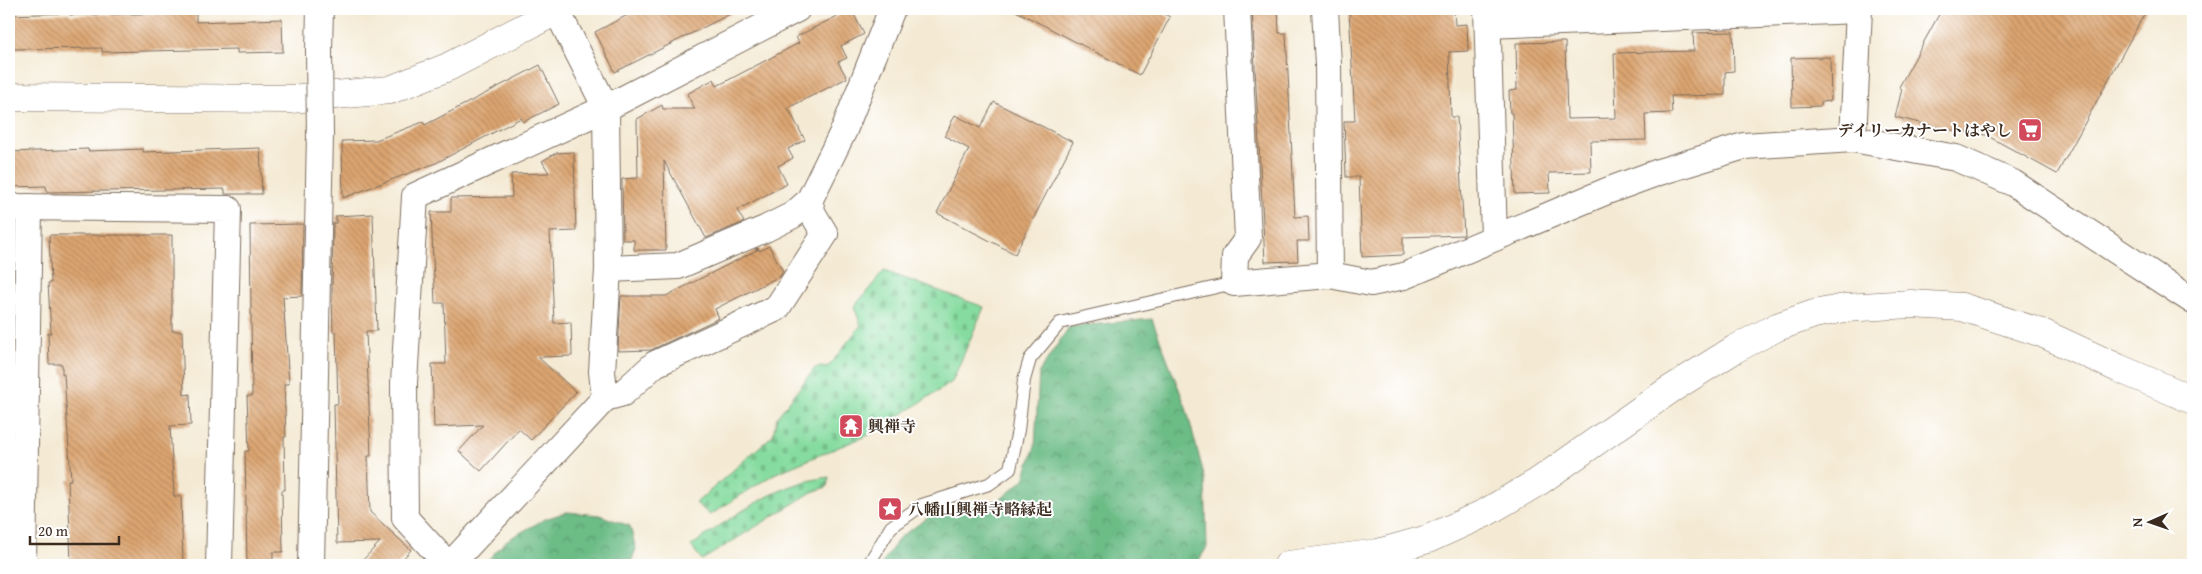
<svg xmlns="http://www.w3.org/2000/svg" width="2202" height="574" viewBox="0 0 2202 574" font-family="'Gentium Book Plus','Noto Serif JP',serif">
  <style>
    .forest { fill: url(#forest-crowns); stroke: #547352 }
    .cemetery { fill: url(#cemetery-stones); stroke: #60835f }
    .building { fill: url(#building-back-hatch) }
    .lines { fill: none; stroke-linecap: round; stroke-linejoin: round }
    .service-casing { stroke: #7c6d5e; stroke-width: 14 }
    .minor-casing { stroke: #7c6d5e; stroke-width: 28 }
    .tertiary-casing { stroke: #7c6d5e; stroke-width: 29 }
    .service { stroke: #fff; stroke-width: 12 }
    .minor { stroke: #fff; stroke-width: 26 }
    .tertiary { stroke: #fff; stroke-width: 28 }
    .minor-bridge-casing { stroke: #7c6d5e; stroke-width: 28; stroke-linecap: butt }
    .minor-bridge { stroke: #fff; stroke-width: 26 }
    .labels { text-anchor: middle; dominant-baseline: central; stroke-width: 4; stroke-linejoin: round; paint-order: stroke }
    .poi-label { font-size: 16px; font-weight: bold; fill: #3b2a1e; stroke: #fff; text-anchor: start }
  </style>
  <defs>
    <pattern id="forest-crowns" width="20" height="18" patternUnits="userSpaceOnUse" patternTransform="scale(1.25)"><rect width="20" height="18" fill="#6cbc86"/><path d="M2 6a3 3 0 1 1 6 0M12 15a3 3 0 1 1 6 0" fill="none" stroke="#5a996d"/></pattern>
    <pattern id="cemetery-stones" width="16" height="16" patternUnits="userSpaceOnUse" patternTransform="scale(1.25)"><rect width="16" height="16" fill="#86dca0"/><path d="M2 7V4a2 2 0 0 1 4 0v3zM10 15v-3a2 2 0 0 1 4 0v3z" fill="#75bd89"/></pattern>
    <pattern id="building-back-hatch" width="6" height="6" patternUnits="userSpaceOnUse" patternTransform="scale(1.25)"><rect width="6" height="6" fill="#dca571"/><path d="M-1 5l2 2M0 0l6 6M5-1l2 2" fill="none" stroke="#b4875c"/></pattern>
  </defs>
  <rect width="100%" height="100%" fill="#fff"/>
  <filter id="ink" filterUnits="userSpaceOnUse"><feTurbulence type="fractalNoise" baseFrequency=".02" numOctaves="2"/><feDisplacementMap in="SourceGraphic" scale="10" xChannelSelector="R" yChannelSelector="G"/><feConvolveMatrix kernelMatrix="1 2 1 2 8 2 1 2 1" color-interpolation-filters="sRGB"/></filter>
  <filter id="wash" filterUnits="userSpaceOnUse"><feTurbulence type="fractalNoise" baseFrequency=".0096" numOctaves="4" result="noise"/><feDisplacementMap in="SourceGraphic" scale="20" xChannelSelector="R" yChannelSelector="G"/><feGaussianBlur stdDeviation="1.12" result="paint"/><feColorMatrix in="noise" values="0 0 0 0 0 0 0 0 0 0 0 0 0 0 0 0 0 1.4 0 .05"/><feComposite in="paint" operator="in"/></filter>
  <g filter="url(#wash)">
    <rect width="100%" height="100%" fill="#f4ead4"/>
    <g class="forest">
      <polygon points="1152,319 1186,407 1205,479 1207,547 1196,565 881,565 900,537 938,511 1000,500 1024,479 1035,446 1039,372 1069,327"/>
      <polygon points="567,512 599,515 630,526 636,549 630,565 483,565 507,540 545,519"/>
    </g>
    <g class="cemetery">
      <polygon points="884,271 984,307 952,382 873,433 774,474 710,515 696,503 773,435 777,417 815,368 829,366 861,325 854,307"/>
      <path d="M829 477 827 487 812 492 702 560 691 546C732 517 777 483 829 477Z"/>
    </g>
    <g id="blocks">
      <g class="building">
        <polygon points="639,9 740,9 615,72 595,32"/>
        <polygon points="851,9 864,34 841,46 847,58 838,62 847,78 788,108 805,140 788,149 793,158 778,166 787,184 737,210 744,222 706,238 664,161 666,250 634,250 634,240 623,240 622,179 638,178 637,119 662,105 663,109 695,109 687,94 714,79 717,86 799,43 796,37"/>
        <polygon points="1012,9 1155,9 1170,17 1140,75"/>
        <polygon points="1252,9 1278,9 1279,33 1286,33 1295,217 1308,216 1309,241 1297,241 1298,261 1265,262"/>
        <polygon points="1349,9 1454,9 1455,25 1467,24 1468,51 1449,52 1451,117 1457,117 1464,235 1403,237 1403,255 1362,257 1359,177 1346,177 1344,121 1355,121"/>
        <polygon points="1942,9 2147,9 2057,174 1986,135 1944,129 1895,117 1902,89 1899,87"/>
        <polygon points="70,13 70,15 196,13 196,22 282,19 283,52 237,53 237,49 102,52 102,48 9,49 9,15"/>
        <polygon points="1733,32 1734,71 1725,72 1725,95 1671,96 1672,113 1645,114 1646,140 1590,141 1591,172 1549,173 1550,193 1515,194 1512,113 1510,113 1509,91 1517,90 1516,43 1565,42 1567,119 1616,118 1614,53 1694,51 1693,33"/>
        <polygon points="1830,57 1831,101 1821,102 1821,106 1792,107 1791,58"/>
        <polygon points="540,65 559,104 523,122 521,118 436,163 343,198 342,141 376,140 423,122 425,125"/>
        <polygon points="994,102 1073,142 1015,254 937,213 969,149 945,136 955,115 980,128"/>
        <polygon points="260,148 262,194 225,194 225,189 47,192 46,186 9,187 9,152 88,149 88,151 143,149 143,152"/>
        <polygon points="574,152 576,231 550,232 554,323 571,322 572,356 538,357 576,392 531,440 519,429 481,471 459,451 483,425 434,427 432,364 446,364 444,303 435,303 431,212 451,212 451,198 512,197 511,174 549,173 542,161 556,153"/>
        <polygon points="373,214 377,331 366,331 371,456 368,456 370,512 411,550 397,565 358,565 380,542 337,543 334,404 338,404 336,332 333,332 332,295 333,223 336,223 336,216"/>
        <polygon points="303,224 302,296 283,297 289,384 284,384 286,437 284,437 285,490 282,490 283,552 273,552 273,565 247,565 245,451 249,451 247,396 252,396 250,225"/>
        <polygon points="49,235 172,235 172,331 182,331 184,395 190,394 191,425 170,426 174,496 181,496 183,565 71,565 68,480 71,480 64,374 62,374 62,364 49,364 48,333 51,333 48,283 51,283"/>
        <polygon points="769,246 783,271 780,276 715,309 719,318 651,350 618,351 621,296 666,296 759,249 755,249 758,248 760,251"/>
      </g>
    </g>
  </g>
  <g filter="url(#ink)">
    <use href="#blocks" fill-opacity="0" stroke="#7c6d5e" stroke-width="1"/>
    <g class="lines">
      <defs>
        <polyline id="service" points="868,565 891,527 922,505 989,484 1010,469 1018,430 1024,380 1030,359 1060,323 1234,283"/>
        <g id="minor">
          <polyline points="1237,9 1248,238 1235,256 1234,283 1330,275 1371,283 1404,276 1607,191 1659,172 1744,146 1853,139 1956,158 2013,183 2193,301"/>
          <polyline points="1325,9 1328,65 1330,275"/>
          <polyline points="1487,9 1494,238"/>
          <polyline points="1488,25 1859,10"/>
          <polyline points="319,50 320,9"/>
          <polyline points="1853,139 1859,9"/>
          <polyline points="9,207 228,209 219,565"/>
          <polyline points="608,269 678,266 765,229 793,215 809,201 844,130 892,9"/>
          <polyline points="605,398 623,393 655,364 777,308 825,234 813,214 809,201"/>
          <polyline points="23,565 29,207"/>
          <polyline points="311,565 320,135"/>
          <polyline points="448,565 405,518 404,383 415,196 606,108 797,9"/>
          <polyline points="450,565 605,398 602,372 608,269 606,108 556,9"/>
        </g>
        <g id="tertiary">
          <polyline points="9,97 291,99 390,90 448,67 560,9"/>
          <polyline points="1288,565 1378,553 1428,539 1485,513 1538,482 1668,391 1735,349 1777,327 1814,314 1845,308 1911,304 1962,307 2042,333 2118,368 2193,400"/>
        </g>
      </defs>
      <use href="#service" class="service-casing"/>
      <use href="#minor" class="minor-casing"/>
      <use href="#tertiary" class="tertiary-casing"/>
      <use href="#service" class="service"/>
      <use href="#minor" class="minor"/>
      <use href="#tertiary" class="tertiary"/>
      <defs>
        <polyline id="minor-bridge" points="319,50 320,135"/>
      </defs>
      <use href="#minor-bridge" class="minor-bridge-casing"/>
      <use href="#minor-bridge" class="minor-bridge"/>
    </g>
  </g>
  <defs>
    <symbol id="supermarket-square" viewBox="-11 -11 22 22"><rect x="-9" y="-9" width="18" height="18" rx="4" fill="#d1495b" stroke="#fff"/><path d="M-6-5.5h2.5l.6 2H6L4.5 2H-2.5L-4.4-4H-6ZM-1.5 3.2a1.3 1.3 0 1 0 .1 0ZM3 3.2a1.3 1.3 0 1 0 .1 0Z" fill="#fff"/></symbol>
    <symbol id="temple-square" viewBox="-11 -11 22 22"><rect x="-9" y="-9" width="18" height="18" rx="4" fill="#d1495b" stroke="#fff"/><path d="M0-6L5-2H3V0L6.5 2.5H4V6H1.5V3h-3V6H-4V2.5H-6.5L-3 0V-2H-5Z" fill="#fff"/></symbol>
    <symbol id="sight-square" viewBox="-11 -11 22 22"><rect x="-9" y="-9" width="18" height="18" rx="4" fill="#d1495b" stroke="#fff"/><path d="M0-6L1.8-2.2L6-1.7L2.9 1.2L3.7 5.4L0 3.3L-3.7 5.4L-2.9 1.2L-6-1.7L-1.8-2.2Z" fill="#fff"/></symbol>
  </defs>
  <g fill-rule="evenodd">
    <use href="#supermarket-square" x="2016" y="116" width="28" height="28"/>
    <use href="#temple-square" x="837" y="412" width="28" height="28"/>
    <use href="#sight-square" x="876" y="495" width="28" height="28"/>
  </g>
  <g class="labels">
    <g class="poi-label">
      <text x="2012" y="130" text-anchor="end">デイリーカナートはやし</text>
      <text x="868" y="426">興禅寺</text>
      <text x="908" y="509">八幡山興禅寺略縁起</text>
    </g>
  </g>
  <rect width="2202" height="574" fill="none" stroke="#fff" stroke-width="30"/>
  <g transform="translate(2150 522) rotate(268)" stroke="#ffffff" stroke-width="4" paint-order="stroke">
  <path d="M0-4L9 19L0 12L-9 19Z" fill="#3b2a1e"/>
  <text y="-8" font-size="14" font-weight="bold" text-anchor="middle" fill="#3b2a1e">N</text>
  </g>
  <path d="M30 536v8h89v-8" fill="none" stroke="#3b2a1e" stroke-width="2.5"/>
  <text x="38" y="536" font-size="15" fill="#3b2a1e" stroke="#ffffff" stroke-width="4" paint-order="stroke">20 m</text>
</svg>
